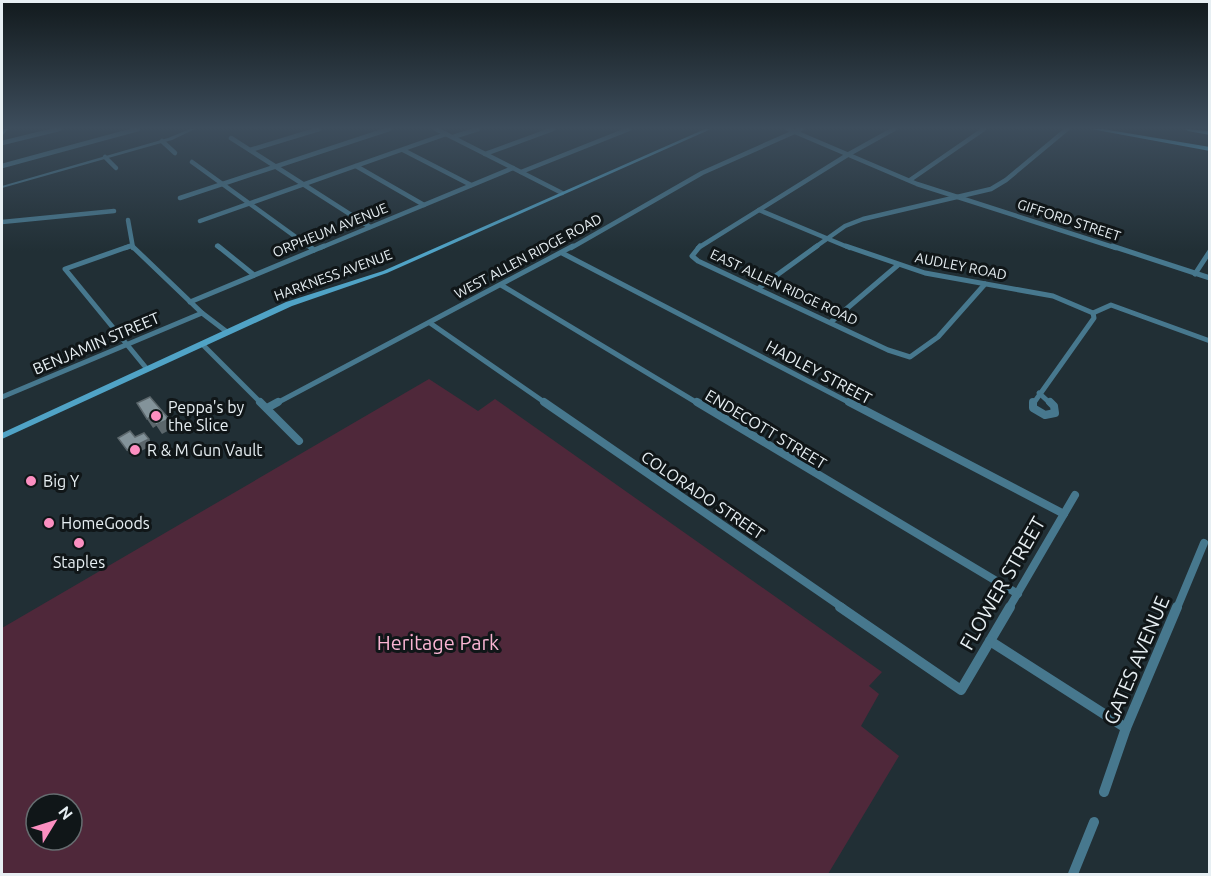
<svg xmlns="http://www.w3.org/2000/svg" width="1211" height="876" viewBox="0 0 1211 876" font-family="Ubuntu,sans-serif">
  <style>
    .green { fill: #4f283a; fill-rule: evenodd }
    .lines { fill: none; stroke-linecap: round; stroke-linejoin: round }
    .minor-far3 { stroke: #47788e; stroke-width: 4.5 }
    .minor-far2 { stroke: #47788e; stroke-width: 5 }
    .minor-far1 { stroke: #47788e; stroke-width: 8 }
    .minor { stroke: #47788e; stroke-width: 10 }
    .tertiary { fill: #47788e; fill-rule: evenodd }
    .secondary { fill: #50a3c6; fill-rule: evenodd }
    .primary { fill: #54c4f1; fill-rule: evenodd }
    .shaded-wall { fill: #5c676c }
    .building { fill: #83939a; stroke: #5c676c; stroke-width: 1.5 }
    .poi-dot { fill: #fc8fc1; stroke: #101618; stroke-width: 2 }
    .labels { text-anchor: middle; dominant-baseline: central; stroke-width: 6; stroke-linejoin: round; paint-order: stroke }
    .far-street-label { font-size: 14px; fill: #e7eff3; stroke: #101618 }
    .street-label { font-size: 16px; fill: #e7eff3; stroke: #101618 }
    .poi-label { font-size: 16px; fill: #e7eff3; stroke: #101618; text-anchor: start }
    .near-street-label { font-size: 20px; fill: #e7eff3; stroke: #101618 }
    .near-park-label { font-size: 20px; fill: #f9b4d2; stroke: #101618 }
  </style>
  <rect width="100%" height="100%" fill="#212f35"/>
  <path class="green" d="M429 379 478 411 495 399 882 672 869 686 879 694 861 726 899 756 828 874H2V628ZM36 804H72V840H36Z"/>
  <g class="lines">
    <g class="minor-far3">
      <polyline points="436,129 562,193"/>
      <polyline points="788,129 917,184 1116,248"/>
      <polyline points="453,137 478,129"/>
      <polyline points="231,138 370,227"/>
      <polyline points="162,141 175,153"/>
      <polyline points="2,143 59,129"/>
      <polyline points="250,150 319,129"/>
      <polyline points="403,150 471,185"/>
      <polyline points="485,154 553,129"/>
      <polyline points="105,157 116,168"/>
      <polyline points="192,162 311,248"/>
      <polyline points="2,166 138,129"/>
      <polyline points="356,166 424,205"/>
      <polyline points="521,172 629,129"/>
      <polyline points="910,180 984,129"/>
      <polyline points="180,198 389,129"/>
      <polyline points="759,210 850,248"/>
      <polyline points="128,220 133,248"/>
      <polyline points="200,221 446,134"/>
      <polyline points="2,222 114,211"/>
      <polyline points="217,246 220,248"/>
      <polyline points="125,248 131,246"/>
      <polyline points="320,248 513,168"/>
      <polyline points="571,248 702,173 801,129"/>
      <polyline points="698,248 849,154 894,129"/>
      <polyline points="814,248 845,226 863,219 991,189 1006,180 1067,129"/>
    </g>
    <g class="minor-far2">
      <polyline points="130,246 65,269 147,369"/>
      <polyline points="132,246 202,313 227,332"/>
      <polyline points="218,246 254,275"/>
      <polyline points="309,246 314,250"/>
      <polyline points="700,246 692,256 698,261 888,350 910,357 938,337 985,284"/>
      <polyline points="846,246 925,273 1053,296 1093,313"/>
      <polyline points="1112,246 1210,278"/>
      <polyline points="562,253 852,404"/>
      <polyline points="1195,274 1210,251"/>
      <polyline points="501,285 699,404"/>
      <polyline points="759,288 817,246"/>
      <polyline points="190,302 324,246"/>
      <polyline points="831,322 898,265"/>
      <polyline points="430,323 547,404"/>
      <polyline points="202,344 262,404"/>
      <polyline points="1039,393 1051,404"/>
      <polyline points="2,397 202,313"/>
      <polyline points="275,404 573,246"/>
      <polyline points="1033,404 1094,318 1093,313 1111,305 1210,341"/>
    </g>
    <g class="minor-far1">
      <polyline points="260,402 299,441"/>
      <polyline points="544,402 843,608"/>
      <polyline points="697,402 1018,594"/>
      <polyline points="849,402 1064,514"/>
      <polyline points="1033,402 1033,408 1045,415 1055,413 1054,406 1050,402"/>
      <polyline points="267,408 278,402"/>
      <polyline points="1009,608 1075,495"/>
      <polyline points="1177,608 1204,543"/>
    </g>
    <g class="minor">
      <polyline points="840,607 961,690 1010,607"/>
      <polyline points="990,641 1126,728"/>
      <polyline points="1104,792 1126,728 1177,607"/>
      <polyline points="1073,874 1094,822"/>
    </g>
    <polygon class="tertiary" points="190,129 195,129 172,140 2,188 2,186 168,138"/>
    <polygon class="secondary" points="705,129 711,129 387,273 292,306 2,439 2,433 286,302 383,271"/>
    <g class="primary">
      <polygon points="2,129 8,129 2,136"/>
      <polygon points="1091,129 1103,129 1210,147 1210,151"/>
      <polygon points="1185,129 1210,131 1210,135 1188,131"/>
    </g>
  </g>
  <g class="shaded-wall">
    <polygon points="150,417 156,426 153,428 147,419"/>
    <polygon points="169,419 175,427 162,434 156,425"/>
    <polygon points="149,439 153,445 131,456 127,450"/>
  </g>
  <g class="building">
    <polygon points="150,397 169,419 156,425 150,417 147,419 137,403"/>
    <polygon points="130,431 135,437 144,433 149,439 127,450 118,438"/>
  </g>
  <linearGradient id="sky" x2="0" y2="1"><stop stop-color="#121a1d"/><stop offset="0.51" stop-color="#3d4d5c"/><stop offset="1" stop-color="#3d4d5c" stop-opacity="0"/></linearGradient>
  <rect width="1211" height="251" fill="url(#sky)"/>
  <g class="poi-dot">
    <circle cx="156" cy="416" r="6"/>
    <circle cx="135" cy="450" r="6"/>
    <circle cx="31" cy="481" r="6"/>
    <circle cx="49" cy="523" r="6"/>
    <circle cx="79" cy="543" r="6"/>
  </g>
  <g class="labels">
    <g class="far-street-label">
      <text transform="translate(1069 220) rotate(18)">GIFFORD STREET</text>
      <text transform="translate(330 230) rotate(-22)">ORPHEUM AVENUE</text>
      <text transform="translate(528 256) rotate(-28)">WEST ALLEN RIDGE ROAD</text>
      <text transform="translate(961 266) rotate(11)">AUDLEY ROAD</text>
      <text transform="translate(333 275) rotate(-20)">HARKNESS AVENUE</text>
      <text transform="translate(784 287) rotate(25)">EAST ALLEN RIDGE ROAD</text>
    </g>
    <g class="street-label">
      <text transform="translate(96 343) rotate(-23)">BENJAMIN STREET</text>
      <text transform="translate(819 372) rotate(28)">HADLEY STREET</text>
      <text transform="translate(766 429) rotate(31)">ENDECOTT STREET</text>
      <text transform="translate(703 495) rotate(34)">COLORADO STREET</text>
    </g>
    <g class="poi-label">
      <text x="168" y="407">Peppa's by<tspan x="168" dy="18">the Slice</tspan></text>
      <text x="147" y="450">R &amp; M Gun Vault</text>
      <text x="43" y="481">Big Y</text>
      <text x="61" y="523">HomeGoods</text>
      <text x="79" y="562" text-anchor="middle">Staples</text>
    </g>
    <g class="near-street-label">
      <text transform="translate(1002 583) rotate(-60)">FLOWER STREET</text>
      <text transform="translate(1136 660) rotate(-67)">GATES AVENUE</text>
    </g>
    <g class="near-park-label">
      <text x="438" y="642">Heritage Park</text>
    </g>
  </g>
  <rect width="1211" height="876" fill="none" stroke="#e7eff3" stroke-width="6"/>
  <g transform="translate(54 822) rotate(52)"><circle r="28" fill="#101618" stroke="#666d70" stroke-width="1.5"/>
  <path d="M0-4.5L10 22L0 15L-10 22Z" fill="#fc8fc1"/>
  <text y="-9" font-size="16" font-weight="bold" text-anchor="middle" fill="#e7eff3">N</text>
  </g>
</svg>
